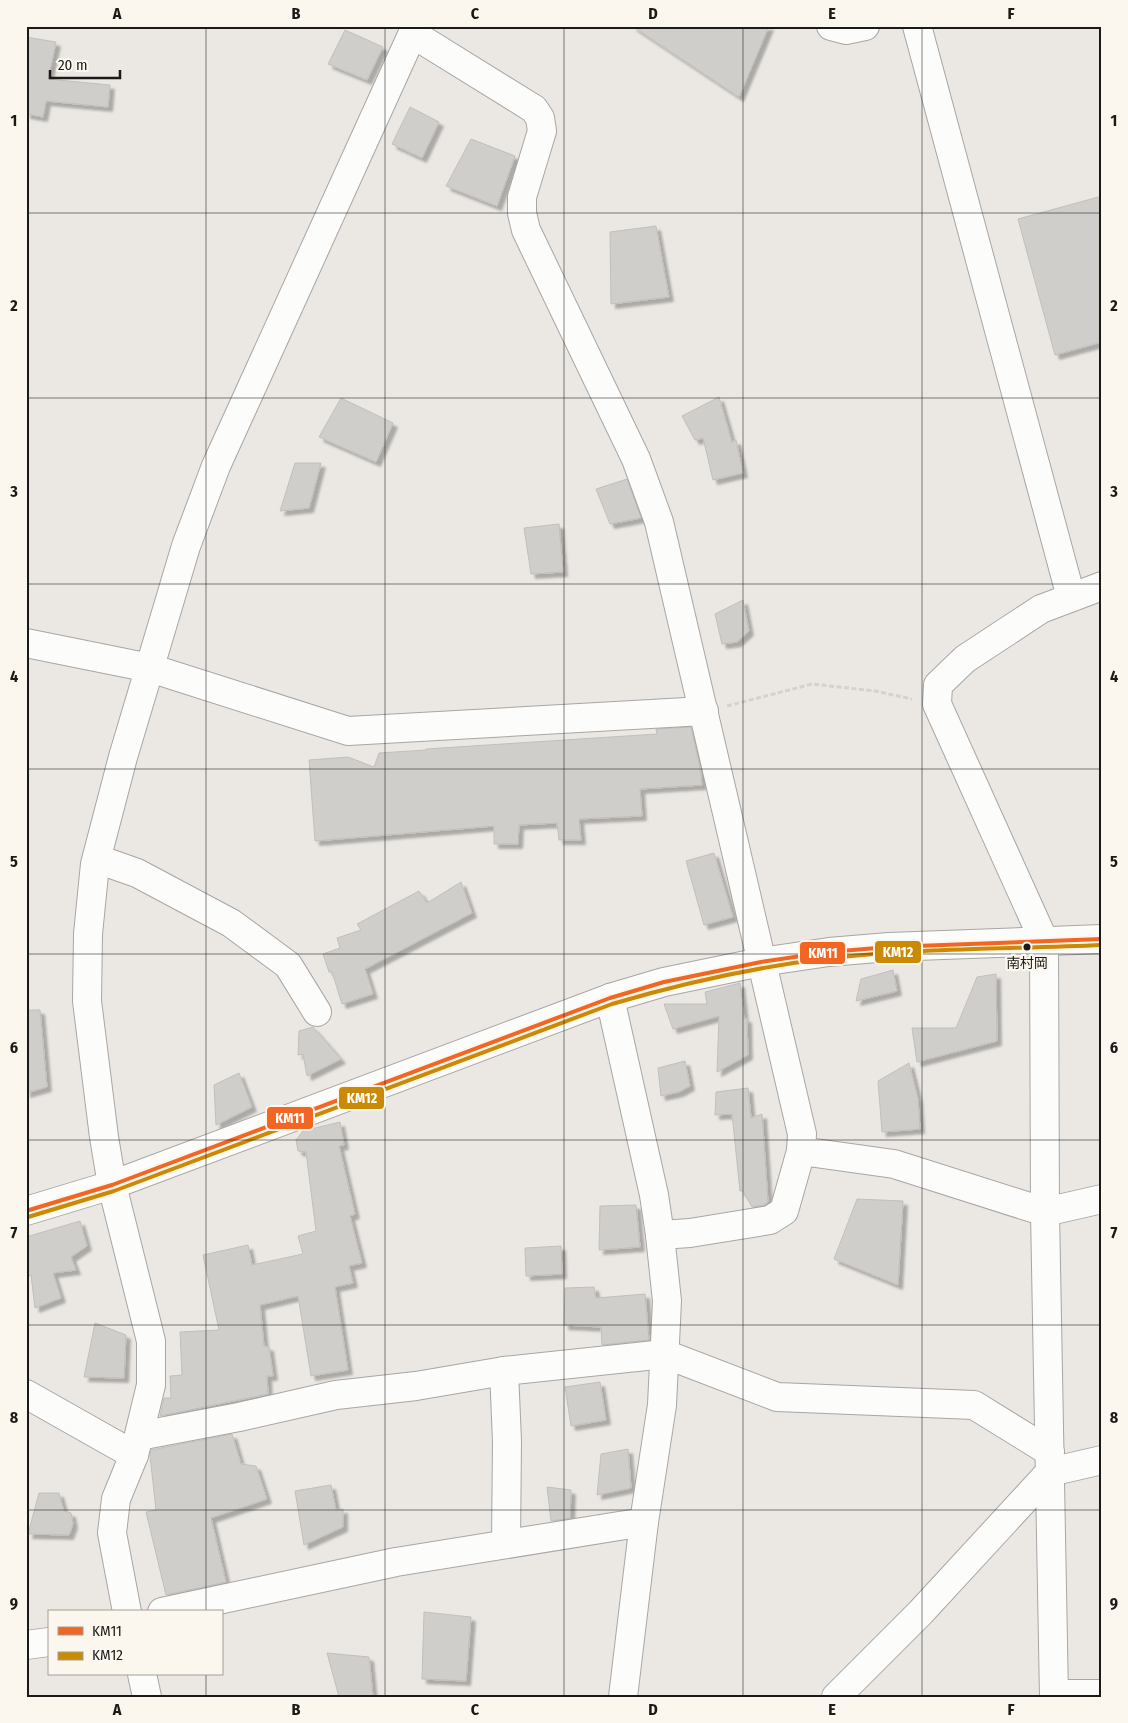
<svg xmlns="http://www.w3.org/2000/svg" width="1128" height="1723" viewBox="0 0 1128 1723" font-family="'Fira Sans Condensed','Noto Sans JP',sans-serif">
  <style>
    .building { fill: #d0cecb; stroke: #c1bfbc; filter: url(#shadow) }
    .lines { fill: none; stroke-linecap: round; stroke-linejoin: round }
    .minor-casing { stroke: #a8a6a3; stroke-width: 30 }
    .highway-casing { stroke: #a8a6a3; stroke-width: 30 }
    .path { stroke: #d2d2d0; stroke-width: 3; stroke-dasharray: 5 2.5; stroke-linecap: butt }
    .minor { stroke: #fcfcfb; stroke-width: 28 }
    .highway { stroke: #fcfcfb; stroke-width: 28 }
    .bus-1-casing { stroke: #fbf7ee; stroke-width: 8 }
    .bus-2-casing { stroke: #fbf7ee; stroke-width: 8 }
    .bus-1 { stroke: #f26522; stroke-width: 4 }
    .bus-2 { stroke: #cb8a05; stroke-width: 4 }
    .grid { fill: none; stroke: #1b1a17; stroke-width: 1; stroke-opacity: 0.55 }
    .bus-dot { fill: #1b1a17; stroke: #fbf7ee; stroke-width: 2 }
    .labels { text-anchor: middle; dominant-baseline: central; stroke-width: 4.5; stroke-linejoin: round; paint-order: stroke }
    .bus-label { font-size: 14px; fill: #1b1a17; stroke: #fbf7ee }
    .line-badge { stroke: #fbf7ee; stroke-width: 2 }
    .badge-label { font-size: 14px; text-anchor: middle; font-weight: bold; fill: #fff }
    .neatline { fill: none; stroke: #1b1a17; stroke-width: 2 }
    .grid-label { font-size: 16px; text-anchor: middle; font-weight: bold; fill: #1b1a17 }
  </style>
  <defs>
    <filter id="shadow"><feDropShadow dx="4.5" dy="4.5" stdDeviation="1" flood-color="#0004"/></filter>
  </defs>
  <rect width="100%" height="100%" fill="#ebe8e4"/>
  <g class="building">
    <polygon points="632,26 769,26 739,97"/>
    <polygon points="345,30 383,47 367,80 328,64"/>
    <polygon points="26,37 56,42 48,79 110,85 108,107 46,101 43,117 26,114"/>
    <polygon points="410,107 439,122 422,158 392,144"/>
    <polygon points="471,139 515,156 497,206 446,186"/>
    <polygon points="1102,196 1102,342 1055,355 1018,219"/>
    <polygon points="656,226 669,297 611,304 610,232"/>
    <polygon points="719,397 732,442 736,440 743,473 713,480 703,438 695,440 682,416"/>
    <polygon points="341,398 393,423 376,462 319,437"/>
    <polygon points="295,463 321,463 309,508 280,511"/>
    <polygon points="627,479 641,518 610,524 596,489"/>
    <polygon points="559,524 563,572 531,574 524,528"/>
    <polygon points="743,600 749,631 737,642 722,644 715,614"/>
    <polygon points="691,727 700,768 702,785 640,789 642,816 579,819 581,840 559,840 557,823 519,825 518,844 494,844 494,826 315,841 309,760 348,757 374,767 379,753 426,750 426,749 657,734 656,729"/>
    <polygon points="714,853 733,917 704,925 686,861"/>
    <polygon points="461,882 472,913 365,969 373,994 342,1004 332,972 329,972 323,954 340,948 337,938 361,930 357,924 419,891 427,903"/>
    <polygon points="893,970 897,991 856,1001 861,979"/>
    <polygon points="996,974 997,1041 917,1062 912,1028 956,1028 977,977"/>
    <polygon points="740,983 744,1019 747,1018 748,1055 717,1072 719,1016 673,1029 664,1004 707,1004 705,992"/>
    <polygon points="26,1010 40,1010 47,1087 26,1093"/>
    <polygon points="313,1027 341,1059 307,1076 303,1054 298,1055 299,1031"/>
    <polygon points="685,1061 690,1086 679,1092 661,1096 658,1068"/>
    <polygon points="909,1063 918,1099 920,1129 882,1132 878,1081"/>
    <polygon points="239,1073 252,1107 216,1125 214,1085"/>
    <polygon points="748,1088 751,1118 762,1114 768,1202 764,1205 752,1207 743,1191 740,1191 732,1114 715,1115 716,1092"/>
    <polygon points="340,1122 344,1145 339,1146 355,1214 350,1216 362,1263 349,1266 353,1283 335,1287 348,1370 311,1376 298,1296 260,1305 264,1346 269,1347 273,1376 267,1376 268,1394 160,1416 164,1398 171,1398 170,1376 182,1375 180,1332 219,1330 203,1255 248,1245 252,1265 303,1254 298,1236 316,1231 306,1152 298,1151 296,1140 303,1131"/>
    <polygon points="857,1199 903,1201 898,1285 834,1259"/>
    <polygon points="636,1205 640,1247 599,1250 600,1206"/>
    <polygon points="80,1221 87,1246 71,1257 76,1270 53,1273 61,1298 35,1308 31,1275 29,1276 26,1262 26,1237"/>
    <polygon points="561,1246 562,1274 526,1276 525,1248"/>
    <polygon points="594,1287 596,1298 645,1294 649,1340 602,1345 601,1327 564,1325 565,1288"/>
    <polygon points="95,1323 126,1335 124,1378 84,1377"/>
    <polygon points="600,1382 606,1420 571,1426 565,1387"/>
    <polygon points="232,1434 241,1464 256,1466 267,1499 211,1518 226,1582 166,1595 146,1512 156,1510 150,1456 151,1450"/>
    <polygon points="628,1449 631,1488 597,1495 601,1454"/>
    <polygon points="331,1485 336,1510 343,1509 343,1527 304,1545 295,1491"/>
    <polygon points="547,1487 571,1490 570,1518 551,1521"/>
    <polygon points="39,1493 59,1493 64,1511 71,1513 73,1524 69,1535 28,1534"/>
    <polygon points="424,1612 471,1617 466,1681 422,1679"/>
    <polygon points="327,1653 369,1657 373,1697 339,1697"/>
  </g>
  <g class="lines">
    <defs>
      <g id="minor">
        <polyline points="831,26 846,30 865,26"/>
        <polyline points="917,26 1071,597"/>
        <polyline points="413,34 534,109 540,118 542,131 522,197 522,213 526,230 636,459 659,522 802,1134 801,1151 784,1211 770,1220 690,1233 660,1235"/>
        <polyline points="26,643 150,668 348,731 704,711"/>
        <polyline points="97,859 137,873 231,923 288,965 317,1012"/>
        <polyline points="610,998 654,1195 660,1235 667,1301 662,1405 644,1522 623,1697"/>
        <polyline points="801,1151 894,1164 1045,1212 1102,1199"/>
        <polyline points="504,1371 507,1441 506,1544"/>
        <polyline points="26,1394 134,1455"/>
        <polyline points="139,1436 239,1417 336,1395 416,1386 504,1371 665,1354 777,1397 974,1405 1050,1452"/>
        <polyline points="127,1612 112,1533 116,1499 134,1455 151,1385 151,1341 112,1185 104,1137 87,1001 88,934 95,864 123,757 186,546 216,466 416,26"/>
        <polyline points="162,1612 396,1562 644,1522"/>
        <polyline points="26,1645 49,1642"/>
        <polyline points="142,1674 147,1697"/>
        <polyline points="1054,1694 1102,1694"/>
        <polyline points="836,1697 921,1612 1050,1472 1102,1460"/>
        <polyline points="1054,1697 1045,1212 1044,941 937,704 938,685 965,659 1041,609 1102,586"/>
      </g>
      <polyline id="highway" points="26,1211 112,1185 610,998 664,982 761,962 829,952 889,947 1102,939"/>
    </defs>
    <use href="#minor" class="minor-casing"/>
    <use href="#highway" class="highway-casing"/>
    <polyline class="path" points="727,706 812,684 875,691 912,699"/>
    <use href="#minor" class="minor"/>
    <use href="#highway" class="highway"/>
    <defs>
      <polyline id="bus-1" points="26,1211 112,1185 610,998 664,982 761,962 829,952 889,947 1102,939"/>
      <path id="bus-2" d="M28 1217 114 1191 612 1004C683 983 756 967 830 958 920 948 1011 949 1102 945"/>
    </defs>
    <use href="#bus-1" class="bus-1-casing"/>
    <use href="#bus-2" class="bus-2-casing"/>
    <use href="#bus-1" class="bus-1"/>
    <use href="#bus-2" class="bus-2"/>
  </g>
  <path class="grid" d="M206 26V1612M385 26V1697M564 26V1697M743 26V1697M922 26V1697M26 213H1102M26 398H1102M26 584H1102M26 769H1102M26 954H1102M26 1140H1102M26 1325H1102M26 1510H1102M206 1674V1697"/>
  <circle class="bus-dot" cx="1027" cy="947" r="4.5"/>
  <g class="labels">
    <g class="bus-label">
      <text x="1027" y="963">南村岡</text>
    </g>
  </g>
  <g class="line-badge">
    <rect x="874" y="940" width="48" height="24" rx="5" fill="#cb8a05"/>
    <rect x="799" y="941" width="47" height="24" rx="5" fill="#f26522"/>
    <rect x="338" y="1086" width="47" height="24" rx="5" fill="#cb8a05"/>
    <rect x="266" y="1106" width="48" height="24" rx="5" fill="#f26522"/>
  </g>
  <g class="badge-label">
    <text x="898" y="957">KM12</text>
    <text x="823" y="958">KM11</text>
    <text x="362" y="1103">KM12</text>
    <text x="290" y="1123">KM11</text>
  </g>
  <rect width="1128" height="1723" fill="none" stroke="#fbf7ee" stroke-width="55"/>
  <rect x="48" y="1610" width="175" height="65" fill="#fbf7ee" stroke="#a19f98"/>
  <rect x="58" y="1627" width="25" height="8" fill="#f26522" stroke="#a19f98"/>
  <text x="92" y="1636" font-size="15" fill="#1b1a17">KM11</text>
  <rect x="58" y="1652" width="25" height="8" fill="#cb8a05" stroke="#a19f98"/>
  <text x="92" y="1660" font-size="15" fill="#1b1a17">KM12</text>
  <path d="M50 70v8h70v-8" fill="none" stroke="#1b1a17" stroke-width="2.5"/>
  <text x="58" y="70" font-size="15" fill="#1b1a17" stroke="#fbf7ee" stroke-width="4" paint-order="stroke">20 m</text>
  <rect x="28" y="28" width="1072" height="1668" class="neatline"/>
  <g class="grid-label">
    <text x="117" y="19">A</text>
    <text x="296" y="19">B</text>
    <text x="475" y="19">C</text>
    <text x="653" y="19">D</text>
    <text x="832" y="19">E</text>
    <text x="1011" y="19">F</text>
    <text x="14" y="126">1</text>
    <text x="1114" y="126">1</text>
    <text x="14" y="311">2</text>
    <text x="1114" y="311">2</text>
    <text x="14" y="497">3</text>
    <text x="1114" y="497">3</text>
    <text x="14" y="682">4</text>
    <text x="1114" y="682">4</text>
    <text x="14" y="867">5</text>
    <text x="1114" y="867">5</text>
    <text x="14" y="1053">6</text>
    <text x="1114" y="1053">6</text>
    <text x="14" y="1238">7</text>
    <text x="1114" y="1238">7</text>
    <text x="14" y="1423">8</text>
    <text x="1114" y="1423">8</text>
    <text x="14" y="1609">9</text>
    <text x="1114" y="1609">9</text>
    <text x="117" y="1715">A</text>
    <text x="296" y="1715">B</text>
    <text x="475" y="1715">C</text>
    <text x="653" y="1715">D</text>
    <text x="832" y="1715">E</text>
    <text x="1011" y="1715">F</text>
  </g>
</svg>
